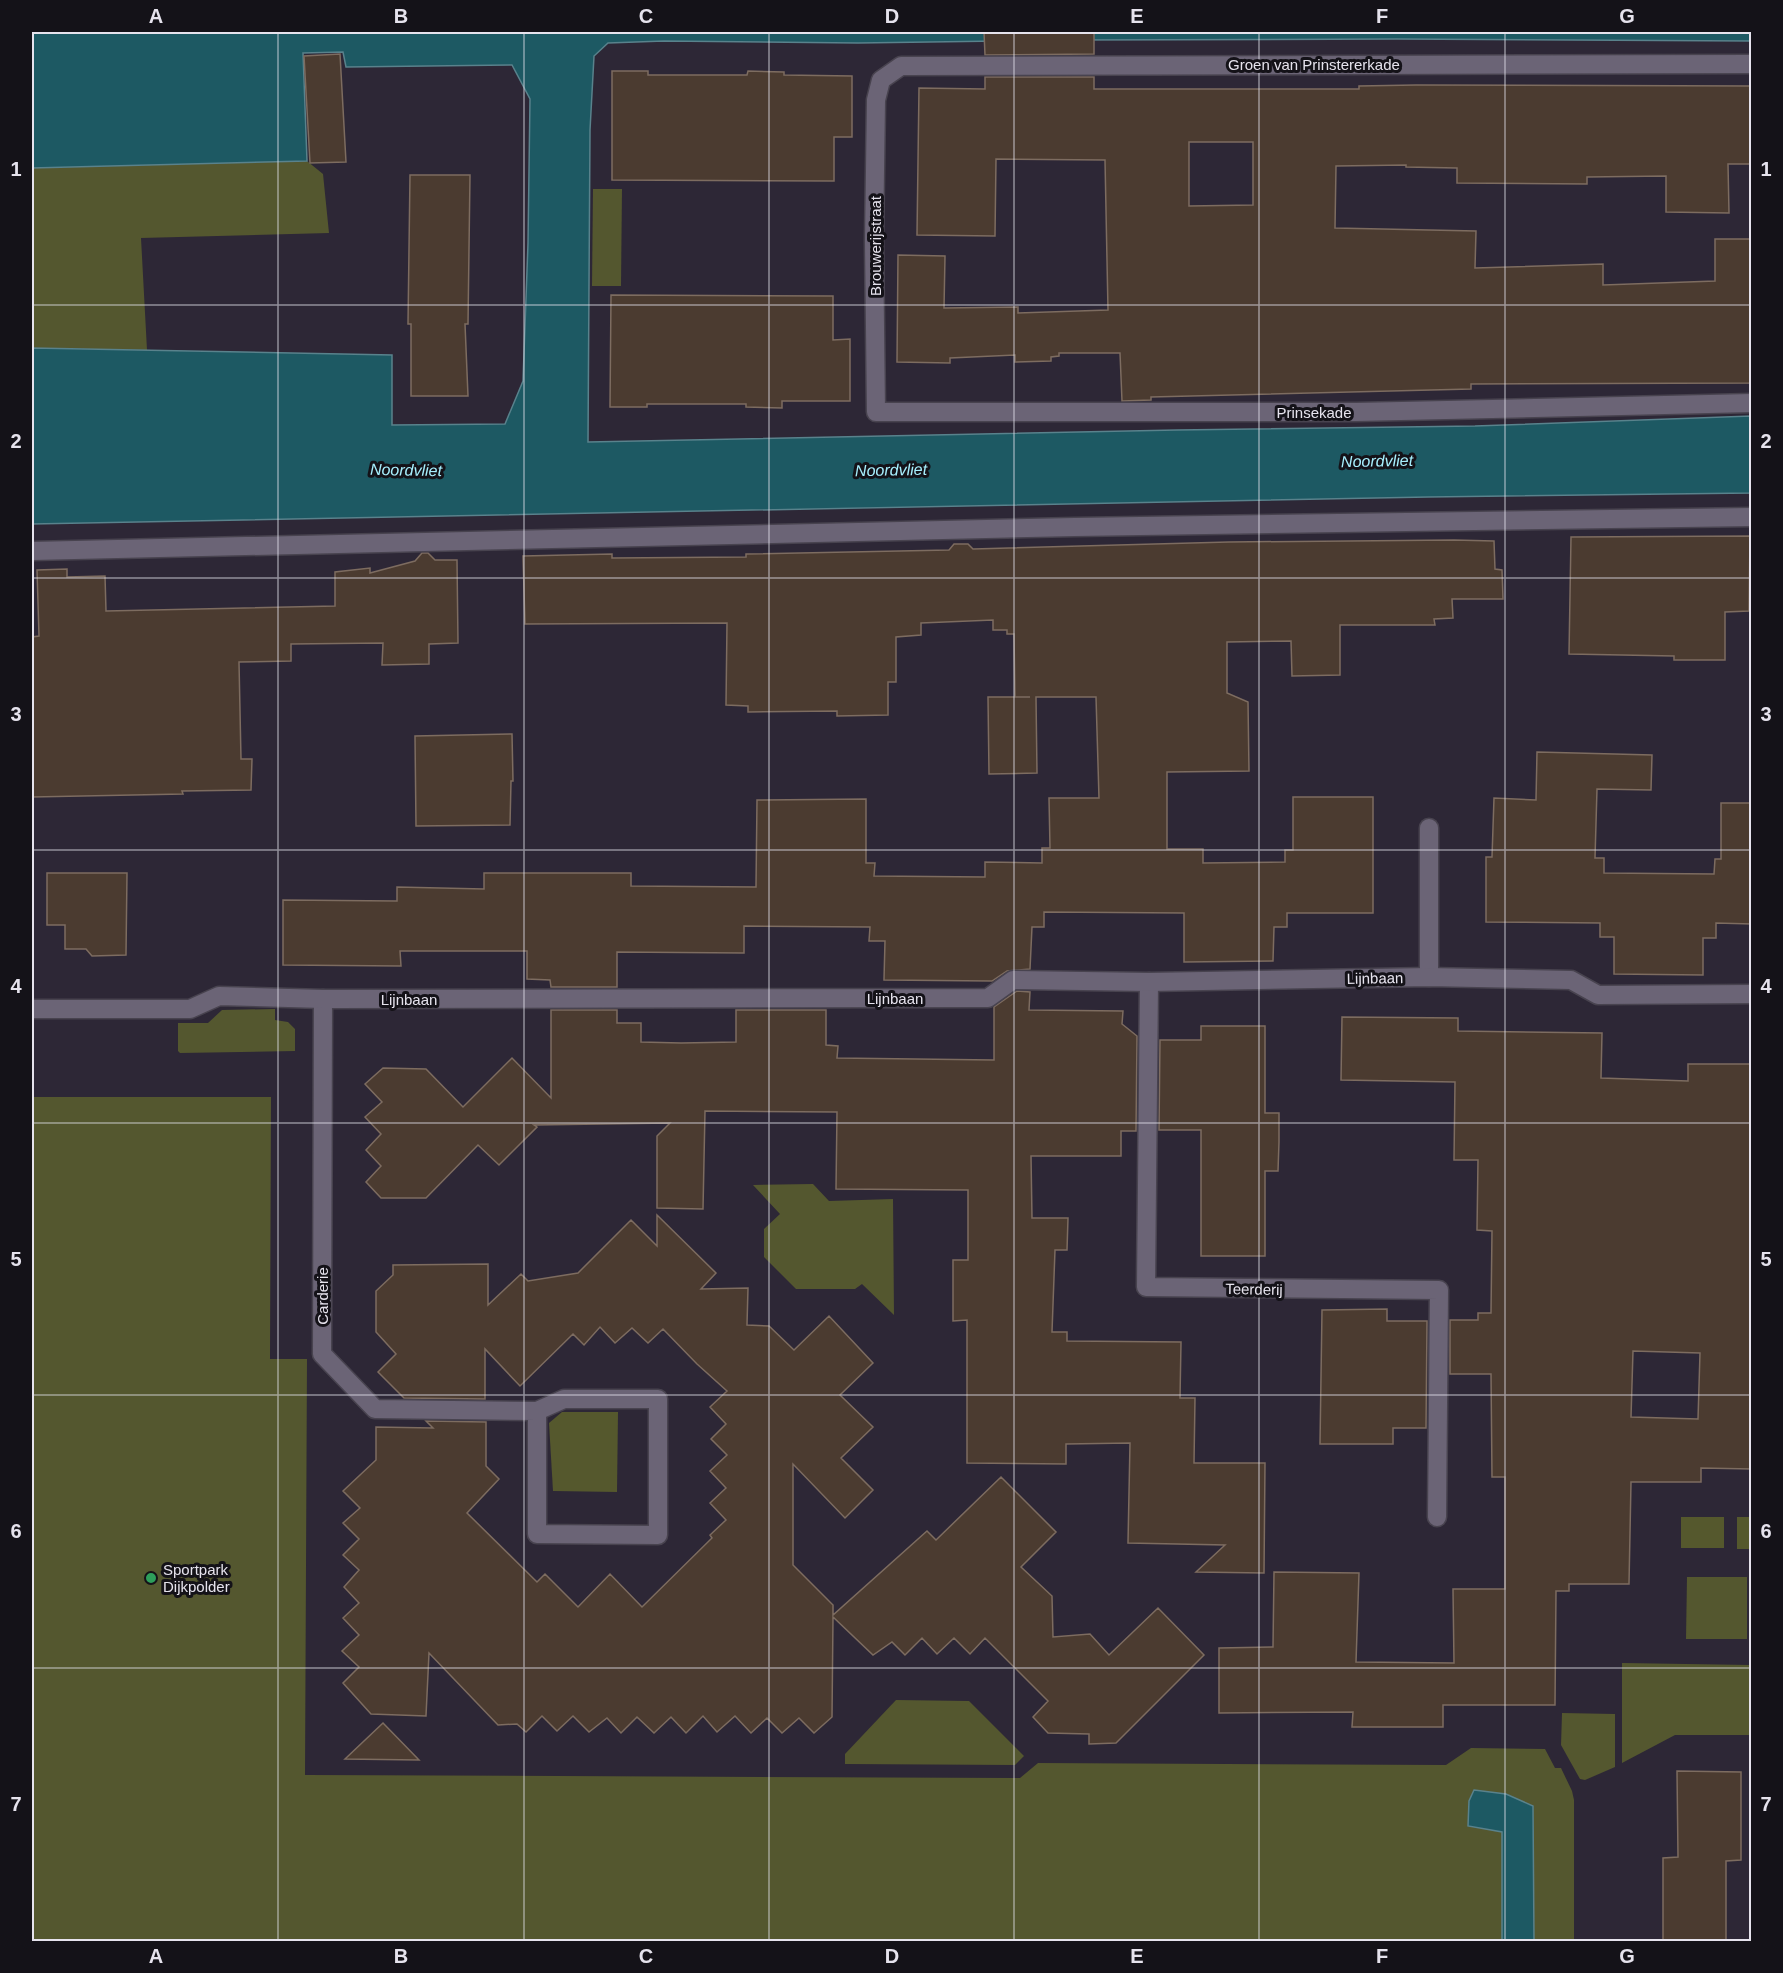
<svg xmlns="http://www.w3.org/2000/svg" width="1783" height="1973" viewBox="0 0 1783 1973" font-family="Arial,sans-serif">
  <style>
    .green { fill: #54572f }
    .forest { fill: #55582d }
    .water { fill: #1d5963; stroke: #59828c; stroke-width: 1.5 }
    .building { fill: #4b3b30; stroke: #7d6c60; stroke-width: 1.5; fill-rule: evenodd }
    .lines { fill: none; stroke-linecap: round; stroke-linejoin: round }
    .minor-casing { stroke: #48434f; stroke-width: 21 }
    .minor { stroke: #6b6476; stroke-width: 18 }
    .grid { fill: none; stroke: #e6e3ed; stroke-width: 1.5; stroke-opacity: 0.55 }
    .leisure-dot { fill: #2e9e5b; stroke: #141218; stroke-width: 2 }
    .labels { text-anchor: middle; dominant-baseline: central; stroke-width: 6; stroke-linejoin: round; paint-order: stroke }
    .street-label { font-size: 15px; fill: #e6e3ed; stroke: #141218 }
    .poi-label { font-size: 15px; fill: #e6e3ed; stroke: #141218; text-anchor: start }
    .water-label { font-size: 16px; font-style: italic; fill: #a7effd; stroke: #141218 }
    .neatline { fill: none; stroke: #e6e3ed; stroke-width: 2 }
    .grid-label { font-size: 20px; text-anchor: middle; font-weight: bold; fill: #e6e3ed }
  </style>
  <rect width="100%" height="100%" fill="#2d2736"/>
  <g class="green">
    <polygon points="307,161 323,174 329,233 141,238 147,350 32,348 32,168"/>
    <polygon points="593,189 622,189 621,286 592,286"/>
    <polygon points="275,1009 275,1020 288,1022 295,1029 295,1051 180,1053 178,1051 178,1023 208,1023 222,1010"/>
    <polygon points="32,1097 271,1097 270,1359 307,1359 305,1775 1020,1778 1038,1763 1446,1765 1471,1748 1545,1749 1555,1768 1561,1768 1572,1791 1574,1800 1574,1941 1534,1941 1533,1806 1475,1790 1469,1801 1512,1818 1512,1941 32,1942"/>
    <polygon points="813,1184 829,1201 893,1199 894,1315 862,1284 855,1289 796,1289 764,1257 764,1229 780,1214 753,1185"/>
    <polygon points="1687,1577 1747,1577 1747,1639 1686,1639"/>
    <polygon points="1622,1663 1751,1665 1751,1735 1675,1735 1622,1763"/>
    <polygon points="896,1700 969,1701 1024,1756 1015,1765 845,1764 845,1754"/>
    <polygon points="1562,1713 1615,1714 1615,1767 1585,1780 1580,1779 1561,1745"/>
  </g>
  <g class="forest">
    <polygon points="562,1412 618,1412 617,1492 553,1491 549,1423"/>
    <rect x="1681" y="1517" width="43" height="31"/>
    <rect x="1737" y="1517" width="14" height="32"/>
  </g>
  <g class="water">
    <polygon points="32,32 1751,32 1751,41 1397,39 1073,40 858,43 664,41 608,43 594,56 590,130 588,442 1177,430 1475,426 1751,416 1751,493 1428,497 32,524 32,348 392,355 392,425 505,424 523,381 528,243 530,99 512,65 346,67 343,52 303,53 307,161 32,168"/>
    <polygon points="1474,1790 1506,1794 1533,1806 1534,1941 1502,1941 1502,1832 1468,1826 1469,1801"/>
  </g>
  <g class="building">
    <polygon points="984,32 1094,32 1094,54 985,55"/>
    <polygon points="340,54 346,162 310,163 304,56"/>
    <polygon points="612,71 648,71 648,75 747,75 748,71 784,72 784,75 852,76 852,137 834,137 834,181 612,180"/>
    <path d="M985 77H1094V89H1359V86L1416 85 1752 86V164H1728L1729 213 1666 212V176L1587 177V184L1457 183V168L1406 167V165L1336 166 1335 228 1476 231 1475 268 1603 264V285L1715 281V239H1752V383L1471 384V389L1151 397V400L1122 401 1120 353H1059V356L1051 357V361L1015 362V355L950 358V363L897 362 898 255 945 256 944 308 1018 307V313L1108 310 1105 160 996 159 995 236 917 235 919 88 985 89ZM1189 142H1253V205L1189 206Z"/>
    <polygon points="410,175 470,175 468,324 465,324 468,396 411,396 411,324 408,324"/>
    <polygon points="611,295 833,296 833,340 850,339 850,401 782,401 782,408 746,407 746,404 647,404 647,407 610,407"/>
    <polygon points="1750,536 1749,611 1725,612 1725,660 1674,660 1674,656 1569,654 1571,537"/>
    <polygon points="1454,540 1494,541 1495,569 1502,570 1503,599 1452,599 1453,618 1434,619 1435,625 1340,625 1340,675 1292,676 1291,641 1227,642 1227,693 1248,702 1249,771 1167,772 1167,849 1203,849 1203,863 1285,862 1285,850 1293,850 1293,797 1373,797 1373,913 1287,913 1287,927 1274,927 1273,961 1184,962 1184,913 1044,912 1044,927 1032,927 1030,969 1007,971 992,981 884,980 885,941 869,941 870,927 744,926 744,953 617,952 617,987 551,987 550,980 527,979 527,951 400,951 401,966 283,965 283,900 397,901 397,887 484,889 484,873 631,873 631,886 756,887 757,800 866,799 866,863 875,863 874,876 985,877 985,862 1042,863 1042,848 1050,848 1049,798 1099,798 1096,697 1036,697 1037,773 989,774 988,697 1030,697 1015,697 1014,634 1007,634 1007,630 993,630 993,620 921,623 921,635 896,637 896,682 888,682 888,715 837,716 837,711 748,712 748,706 726,705 727,623 525,624 523,556 612,554 612,558 746,557 746,554 949,550 954,544 968,544 973,549 1229,542"/>
    <polygon points="422,553 428,553 435,560 457,560 458,643 429,644 429,664 382,665 383,643 291,644 291,661 239,662 241,759 252,759 251,790 182,791 183,794 32,797 32,637 39,636 37,570 67,569 67,577 105,576 106,611 335,606 335,572 370,568 370,573 415,561"/>
    <polygon points="512,734 513,781 511,781 510,825 416,826 415,736"/>
    <polygon points="1537,752 1652,755 1651,790 1597,789 1595,858 1604,858 1604,873 1714,874 1715,859 1721,859 1721,803 1752,803 1752,924 1716,923 1716,938 1703,938 1703,975 1614,974 1614,937 1600,937 1600,923 1486,922 1486,857 1492,857 1494,798 1536,800"/>
    <polygon points="47,873 127,873 126,955 92,956 86,949 65,949 65,925 47,925"/>
    <polygon points="1017,991 1030,992 1029,1010 1123,1011 1122,1024 1137,1036 1136,1131 1121,1131 1121,1156 1031,1156 1032,1218 1068,1218 1067,1250 1055,1250 1052,1332 1067,1332 1067,1341 1181,1342 1180,1398 1195,1398 1194,1463 1265,1463 1264,1573 1196,1572 1225,1545 1128,1543 1130,1443 1066,1444 1066,1464 967,1463 967,1320 953,1321 953,1260 968,1260 968,1190 836,1189 837,1112 705,1111 703,1209 657,1208 657,1136 670,1123 534,1125 537,1127 499,1165 478,1145 426,1198 381,1198 366,1182 381,1166 366,1150 381,1134 365,1117 382,1102 365,1084 383,1068 426,1069 463,1107 512,1058 551,1098 551,1010 617,1010 617,1023 641,1023 641,1042 681,1043 736,1042 736,1010 826,1010 826,1045 838,1046 837,1058 994,1060 994,1007"/>
    <path d="M1342 1017 1458 1018V1031L1602 1033 1601 1078 1688 1081V1064H1750L1752 1469 1701 1468V1482H1631L1629 1584H1569V1591H1556L1555 1705H1443V1727H1352L1353 1712 1219 1713V1648L1273 1647 1274 1572 1359 1573 1356 1662 1454 1663 1453 1589H1505V1477H1492L1491 1374H1450V1320H1478V1313H1491L1492 1231 1477 1230 1478 1160H1454L1455 1082 1341 1080ZM1633 1351 1700 1353 1698 1419 1631 1417Z"/>
    <polygon points="1201,1026 1265,1026 1265,1113 1279,1113 1279,1142 1278,1171 1265,1171 1265,1256 1201,1256 1201,1130 1159,1130 1160,1040 1201,1040"/>
    <polygon points="657,1215 716,1273 701,1289 748,1288 747,1325 769,1326 794,1350 829,1316 873,1363 840,1395 873,1427 841,1458 873,1490 845,1518 793,1464 793,1565 833,1605 833,1615 927,1531 936,1540 1001,1477 1056,1532 1021,1567 1052,1596 1053,1637 1090,1634 1109,1655 1158,1608 1204,1655 1116,1743 1089,1744 1089,1734 1048,1733 1033,1717 1048,1701 985,1638 970,1654 954,1638 937,1654 922,1638 905,1655 892,1642 873,1655 833,1617 832,1717 814,1733 799,1718 782,1733 767,1718 751,1733 735,1716 717,1732 703,1716 686,1733 671,1717 654,1733 637,1717 621,1733 607,1718 589,1732 573,1716 557,1731 542,1716 526,1732 517,1724 498,1725 429,1653 426,1716 371,1714 343,1683 359,1667 342,1651 359,1635 343,1618 359,1603 344,1587 359,1570 343,1555 359,1539 343,1523 360,1508 343,1491 376,1460 376,1427 433,1428 426,1421 486,1422 486,1466 499,1479 467,1513 537,1582 545,1574 578,1607 610,1574 642,1607 712,1538 710,1535 726,1520 710,1503 726,1488 710,1471 727,1455 711,1439 726,1424 710,1407 727,1391 697,1364 663,1329 648,1343 632,1328 615,1343 600,1327 584,1345 573,1334 520,1386 485,1349 485,1399 404,1398 378,1372 396,1354 376,1332 376,1291 393,1275 393,1265 488,1264 488,1305 521,1274 528,1281 578,1273 631,1220 657,1246"/>
    <polygon points="1387,1309 1387,1321 1427,1321 1426,1428 1393,1428 1393,1444 1320,1444 1322,1310"/>
    <polygon points="383,1723 419,1760 345,1759"/>
    <polygon points="1677,1771 1741,1772 1741,1860 1726,1861 1726,1941 1663,1941 1663,1858 1678,1857"/>
  </g>
  <g class="lines">
    <defs>
      <g id="minor">
        <polyline points="1752,64 901,66 881,80 876,100 874,241 876,412 1356,412 1752,403"/>
        <polyline points="32,551 1075,527 1752,517"/>
        <polyline points="1429,977 1429,828"/>
        <polyline points="1149,982 1146,1287 1439,1290 1437,1517"/>
        <polyline points="323,999 322,1354 375,1409 537,1411 564,1399 658,1399 658,1535 537,1534 537,1411"/>
        <polyline points="32,1009 190,1009 219,996 323,999 988,998 1013,980 1149,982 1429,977 1571,980 1598,995 1752,994"/>
      </g>
    </defs>
    <use href="#minor" class="minor-casing"/>
    <use href="#minor" class="minor"/>
  </g>
  <path class="grid" d="M278 32V1942M524 32V1942M769 32V1942M1014 32V1942M1259 32V1942M1505 32V1942M32 305H1752M32 578H1752M32 850H1752M32 1123H1752M32 1395H1752M32 1668H1752"/>
  <circle class="leisure-dot" cx="151" cy="1578" r="6"/>
  <g class="labels">
    <g class="street-label">
      <text x="1314" y="64">Groen van Prinstererkade</text>
      <text transform="translate(875 246) rotate(-90)">Brouwerijstraat</text>
      <text x="1314" y="412">Prinsekade</text>
      <text transform="translate(1375 978) rotate(-1)">Lijnbaan</text>
      <text x="895" y="998">Lijnbaan</text>
      <text x="409" y="999">Lijnbaan</text>
      <text transform="translate(1254 1289) rotate(1)">Teerderij</text>
      <text transform="translate(322 1296) rotate(-90)">Carderie</text>
    </g>
    <g class="poi-label">
      <text x="163" y="1569">Sportpark<tspan x="163" dy="17">Dijkpolder</tspan></text>
    </g>
    <g class="water-label">
      <text transform="translate(1377 461) rotate(-1)">Noordvliet</text>
      <text transform="translate(406 470) rotate(1)">Noordvliet</text>
      <text transform="translate(891 470) rotate(-1)">Noordvliet</text>
    </g>
  </g>
  <rect width="1783" height="1973" fill="none" stroke="#141218" stroke-width="66"/>
  <rect x="33" y="33" width="1717" height="1907" class="neatline"/>
  <g class="grid-label">
    <text x="156" y="23">A</text>
    <text x="401" y="23">B</text>
    <text x="646" y="23">C</text>
    <text x="892" y="23">D</text>
    <text x="1137" y="23">E</text>
    <text x="1382" y="23">F</text>
    <text x="1627" y="23">G</text>
    <text x="16" y="176">1</text>
    <text x="1766" y="176">1</text>
    <text x="16" y="448">2</text>
    <text x="1766" y="448">2</text>
    <text x="16" y="721">3</text>
    <text x="1766" y="721">3</text>
    <text x="16" y="993">4</text>
    <text x="1766" y="993">4</text>
    <text x="16" y="1266">5</text>
    <text x="1766" y="1266">5</text>
    <text x="16" y="1538">6</text>
    <text x="1766" y="1538">6</text>
    <text x="16" y="1811">7</text>
    <text x="1766" y="1811">7</text>
    <text x="156" y="1963">A</text>
    <text x="401" y="1963">B</text>
    <text x="646" y="1963">C</text>
    <text x="892" y="1963">D</text>
    <text x="1137" y="1963">E</text>
    <text x="1382" y="1963">F</text>
    <text x="1627" y="1963">G</text>
  </g>
</svg>
